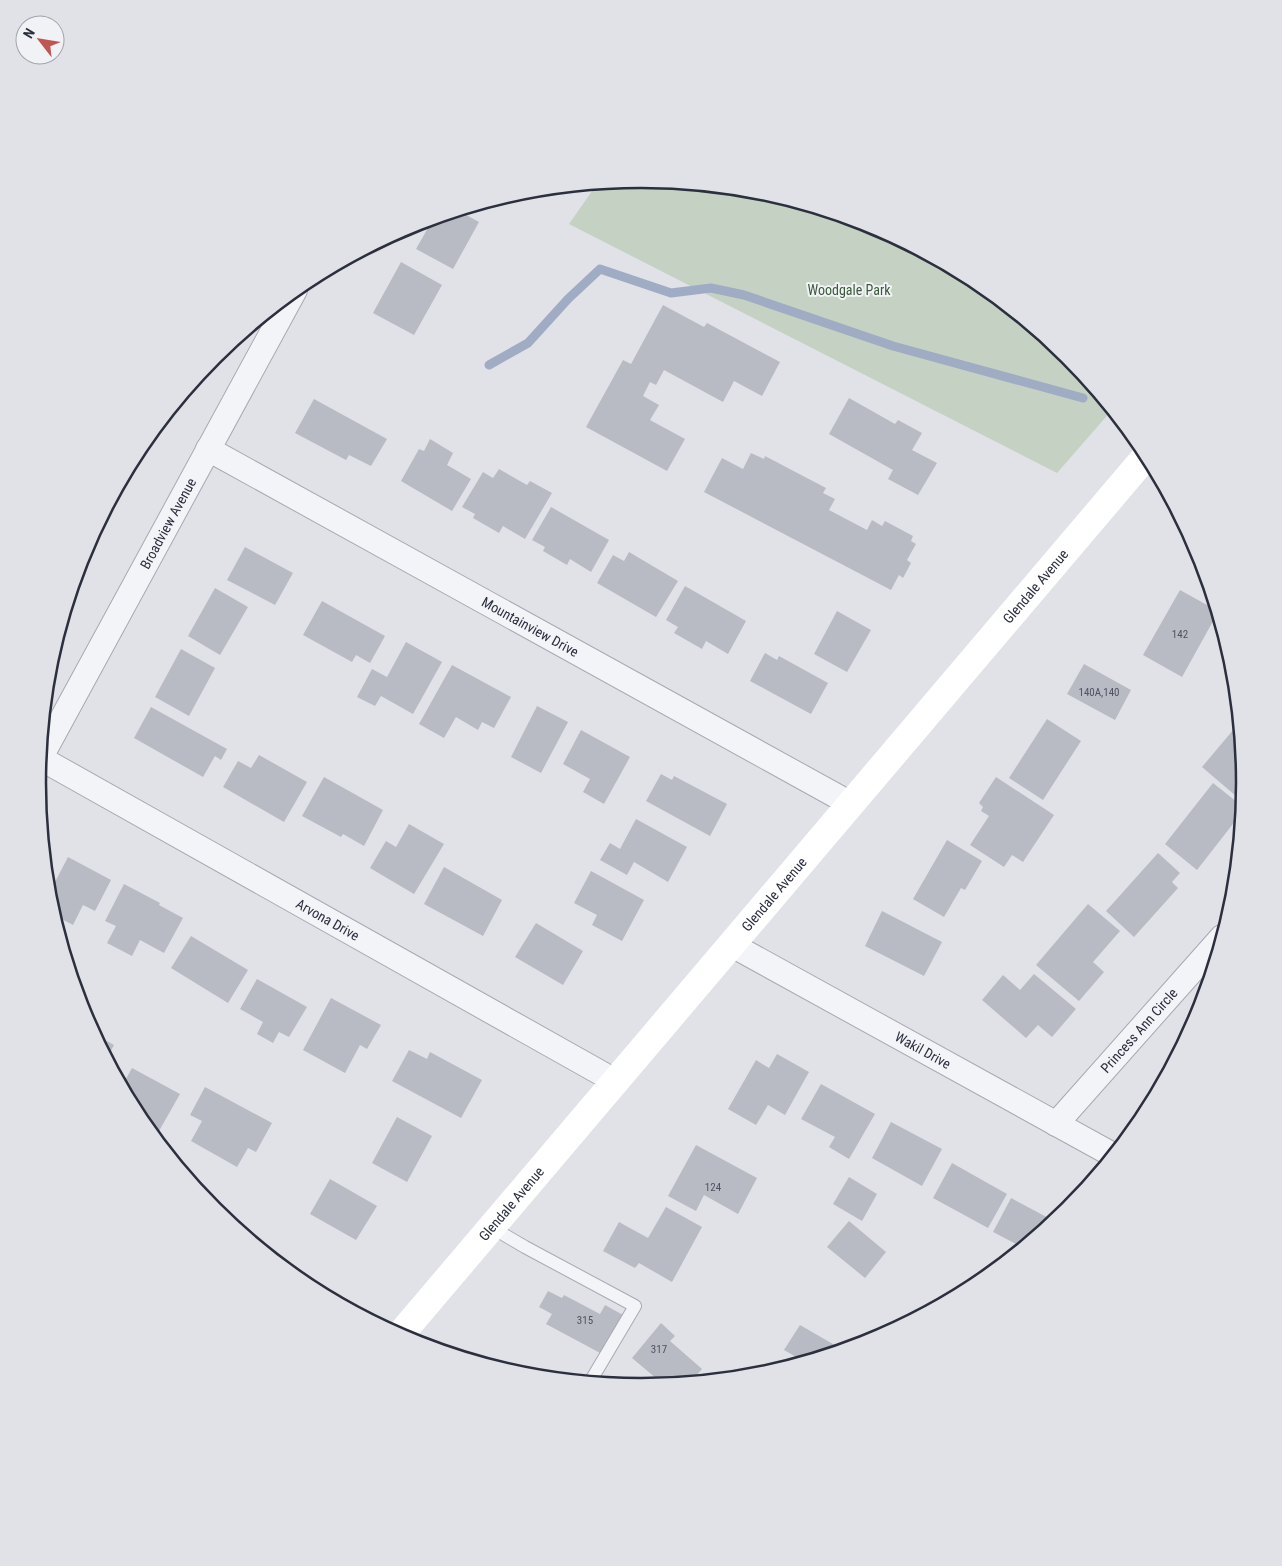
<svg xmlns="http://www.w3.org/2000/svg" width="1282" height="1566" viewBox="0 0 1282 1566" font-family="'Roboto Condensed',sans-serif">
  <style>
    .green { fill: #c4d1c3 }
    .lines { fill: none; stroke-linecap: round; stroke-linejoin: round }
    .stream { stroke: #a0abc4; stroke-width: 9 }
    .building { fill: #b9bbc4 }
    .service-casing { stroke: #a7a9b2; stroke-width: 14 }
    .minor-casing { stroke: #a7a9b2; stroke-width: 26 }
    .service { stroke: #f3f4f7; stroke-width: 12 }
    .minor { stroke: #f3f4f7; stroke-width: 24 }
    .secondary { stroke: #fff; stroke-width: 28 }
    .labels { text-anchor: middle; dominant-baseline: central; stroke-width: 4; stroke-linejoin: round; paint-order: stroke }
    .number-label { font-size: 11px; fill: #4e5260 }
    .park-label { font-size: 14px; fill: #3a583a; stroke: #f0f2f6 }
    .street-label { font-size: 14px; fill: #2b2f3e; stroke: #f0f2f6 }
    .rim { fill: none; stroke: #2b2f3e; stroke-width: 2.5 }
  </style>
  <rect width="100%" height="100%" fill="#e1e2e8"/>
  <polygon class="green" points="641,180 759,191 872,226 977,281 1068,356 1112,410 1057,473 569,224 597,184"/>
  <g class="lines">
    <polyline class="stream" points="489,365 528,343 568,299 600,269 671,293 711,288 744,295 893,346 1083,398"/>
  </g>
  <g class="building">
    <polygon points="459,211 479,222 453,269 416,249 433,219"/>
    <polygon points="401,262 442,285 414,335 373,313"/>
    <polygon points="663,305 704,327 707,323 780,362 762,396 734,381 723,402 664,370 656,385 650,382 643,396 659,405 650,420 685,439 667,471 586,427 623,360 631,364"/>
    <polygon points="849,398 895,424 898,420 922,433 912,450 937,463 918,495 888,479 893,470 829,434"/>
    <polygon points="314,399 387,439 371,466 349,455 346,460 295,433"/>
    <polygon points="430,439 453,453 447,465 471,479 452,511 401,481 419,449 424,451"/>
    <polygon points="751,453 764,459 765,456 826,488 823,493 835,499 829,510 867,530 872,520 882,526 885,521 913,536 911,541 916,544 907,560 911,563 903,578 899,575 891,590 704,492 722,458 743,469"/>
    <polygon points="499,469 527,485 530,481 552,493 525,539 503,526 499,533 473,518 475,514 462,507 483,472 493,478"/>
    <polygon points="551,507 609,540 591,572 570,559 567,565 543,551 545,547 532,540"/>
    <polygon points="245,547 293,573 275,605 227,580"/>
    <polygon points="629,552 678,581 656,617 597,583 613,555 624,561"/>
    <polygon points="685,586 746,621 728,654 706,641 702,649 674,633 678,627 666,620"/>
    <polygon points="215,588 248,607 220,655 188,636"/>
    <polygon points="1180,590 1216,610 1217,614 1182,677 1143,655"/>
    <polygon points="322,601 385,636 370,663 356,655 352,662 303,635"/>
    <polygon points="837,611 871,630 847,672 814,654"/>
    <polygon points="406,642 442,662 413,714 381,696 375,706 357,697 372,669 387,677"/>
    <polygon points="181,649 215,668 189,716 155,697"/>
    <polygon points="765,653 777,660 779,656 828,683 811,714 750,681"/>
    <polygon points="1084,664 1131,690 1115,720 1067,694"/>
    <polygon points="452,665 511,697 494,728 482,722 478,730 456,717 444,738 419,724"/>
    <polygon points="537,706 568,722 541,773 511,757"/>
    <polygon points="151,707 227,749 221,760 215,756 203,777 134,738"/>
    <polygon points="1047,719 1081,741 1043,800 1009,778"/>
    <polygon points="1239,723 1244,783 1243,802 1202,767"/>
    <polygon points="581,730 630,757 604,804 583,792 590,779 563,764"/>
    <polygon points="259,755 307,782 284,822 223,787 238,761 251,768"/>
    <polygon points="661,774 672,780 674,776 727,804 710,836 646,801"/>
    <polygon points="324,777 383,810 364,846 343,834 341,837 302,816"/>
    <polygon points="996,777 1054,815 1023,862 1012,855 1004,867 970,845 989,816 981,811 983,807 979,803"/>
    <polygon points="1213,783 1242,806 1233,818 1236,820 1197,870 1165,844"/>
    <polygon points="636,819 687,847 668,882 634,862 627,875 600,860 610,843 620,849"/>
    <polygon points="409,824 444,844 414,894 370,868 386,841 396,847"/>
    <polygon points="947,840 982,861 965,890 961,888 944,917 913,899"/>
    <polygon points="1158,853 1180,873 1172,882 1178,888 1134,937 1106,911"/>
    <polygon points="68,857 111,880 95,911 83,905 73,925 54,915 49,900 48,889 53,880 55,882"/>
    <polygon points="444,867 502,900 483,936 424,904"/>
    <polygon points="591,871 644,900 622,941 592,925 597,915 574,903"/>
    <polygon points="124,884 160,903 159,905 183,918 164,953 140,940 132,956 107,943 116,926 105,921"/>
    <polygon points="1088,904 1120,931 1093,962 1104,972 1079,1001 1036,965"/>
    <polygon points="882,911 942,942 924,976 865,946"/>
    <polygon points="536,923 583,951 563,985 515,957"/>
    <polygon points="191,936 248,970 228,1003 171,968"/>
    <polygon points="1034,974 1076,1009 1052,1037 1038,1025 1026,1038 982,1000 1003,975 1020,990"/>
    <polygon points="257,979 307,1007 289,1037 279,1032 273,1043 257,1034 263,1022 240,1009"/>
    <polygon points="331,998 381,1025 367,1049 360,1045 345,1073 303,1050"/>
    <polygon points="94,1034 114,1045 107,1058"/>
    <polygon points="409,1050 427,1059 430,1052 482,1080 461,1118 392,1081"/>
    <polygon points="777,1054 809,1072 785,1115 768,1105 756,1125 728,1109 756,1060 769,1068"/>
    <polygon points="132,1068 180,1094 159,1131 142,1122 122,1086"/>
    <polygon points="821,1084 875,1114 849,1159 829,1147 835,1137 801,1119"/>
    <polygon points="205,1087 272,1123 256,1152 248,1148 237,1167 191,1141 202,1121 190,1115"/>
    <polygon points="397,1117 432,1136 407,1182 372,1163"/>
    <polygon points="891,1122 942,1149 922,1186 872,1158"/>
    <polygon points="696,1145 757,1178 738,1214 704,1195 696,1211 668,1196"/>
    <polygon points="952,1163 1007,1194 988,1228 933,1198"/>
    <polygon points="849,1177 877,1194 862,1221 833,1204"/>
    <polygon points="330,1179 377,1206 356,1240 310,1214"/>
    <polygon points="1011,1198 1054,1221 1022,1247 993,1232"/>
    <polygon points="666,1207 702,1227 672,1282 639,1263 635,1268 603,1251 619,1222 648,1238"/>
    <polygon points="849,1221 886,1252 865,1278 827,1247"/>
    <polygon points="548,1291 562,1298 564,1295 600,1314 605,1305 623,1315 602,1354 546,1324 552,1314 539,1307"/>
    <polygon points="661,1323 675,1336 670,1341 702,1369 691,1382 663,1384 632,1358"/>
    <polygon points="800,1325 838,1347 835,1352 803,1361 784,1350"/>
  </g>
  <g class="lines">
    <defs>
      <polyline id="service" points="491,1227 525,1247 635,1306 590,1382"/>
      <g id="minor">
        <path id="s1" d="M208 449 851 804"/>
        <path id="s2" d="M40 758 615 1081"/>
        <path id="s3" d="M40 759 295 290"/>
        <path id="s4" d="M732 945 1113 1155"/>
        <path id="s5" d="M1056 1124 1222 937"/>
      </g>
    </defs>
    <use href="#service" class="service-casing"/>
    <use href="#minor" class="minor-casing"/>
    <use href="#service" class="service"/>
    <use href="#minor" class="minor"/>
    <path class="secondary" id="s6" d="M400 1335 1147 455"/>
  </g>
  <g class="labels">
    <g class="number-label">
      <text x="1180" y="634">142</text>
      <text x="1099" y="692">140A,140</text>
      <text x="713" y="1187">124</text>
      <text x="585" y="1320">315</text>
      <text x="659" y="1349">317</text>
    </g>
    <g class="park-label">
      <text x="849" y="290">Woodgale Park</text>
    </g>
    <g class="street-label">
      <text stroke="none"><textPath href="#s3" startOffset="268">Broadview Avenue</textPath></text>
      <text stroke="none"><textPath href="#s6" startOffset="982">Glendale Avenue</textPath></text>
      <text stroke="none"><textPath href="#s1" startOffset="368">Mountainview Drive</textPath></text>
      <text stroke="none"><textPath href="#s6" startOffset="578">Glendale Avenue</textPath></text>
      <text stroke="none"><textPath href="#s2" startOffset="330">Arvona Drive</textPath></text>
      <text stroke="none"><textPath href="#s5" startOffset="125">Princess Ann Circle</textPath></text>
      <text stroke="none"><textPath href="#s4" startOffset="218">Wakil Drive</textPath></text>
      <text stroke="none"><textPath href="#s6" startOffset="172">Glendale Avenue</textPath></text>
    </g>
  </g>
  <path d="M0 0H1282V1566H0ZM46 783a595 595 0 1 1 1190 0a595 595 0 1 1-1190 0Z" fill="#e0e2e7" fill-rule="evenodd"/>
  <path class="rim" d="M46 783a595 595 0 1 1 1190 0a595 595 0 1 1-1190 0Z"/>
  <g transform="translate(40 40) rotate(301)"><circle r="24" fill="#f0f2f6" stroke="#a1a4ac"/>
  <path d="M0-4L9 19L0 12L-9 19Z" fill="#bf5653"/>
  <text y="-8" font-size="14" font-weight="bold" text-anchor="middle" fill="#2b2f3e">N</text>
  </g>
</svg>
